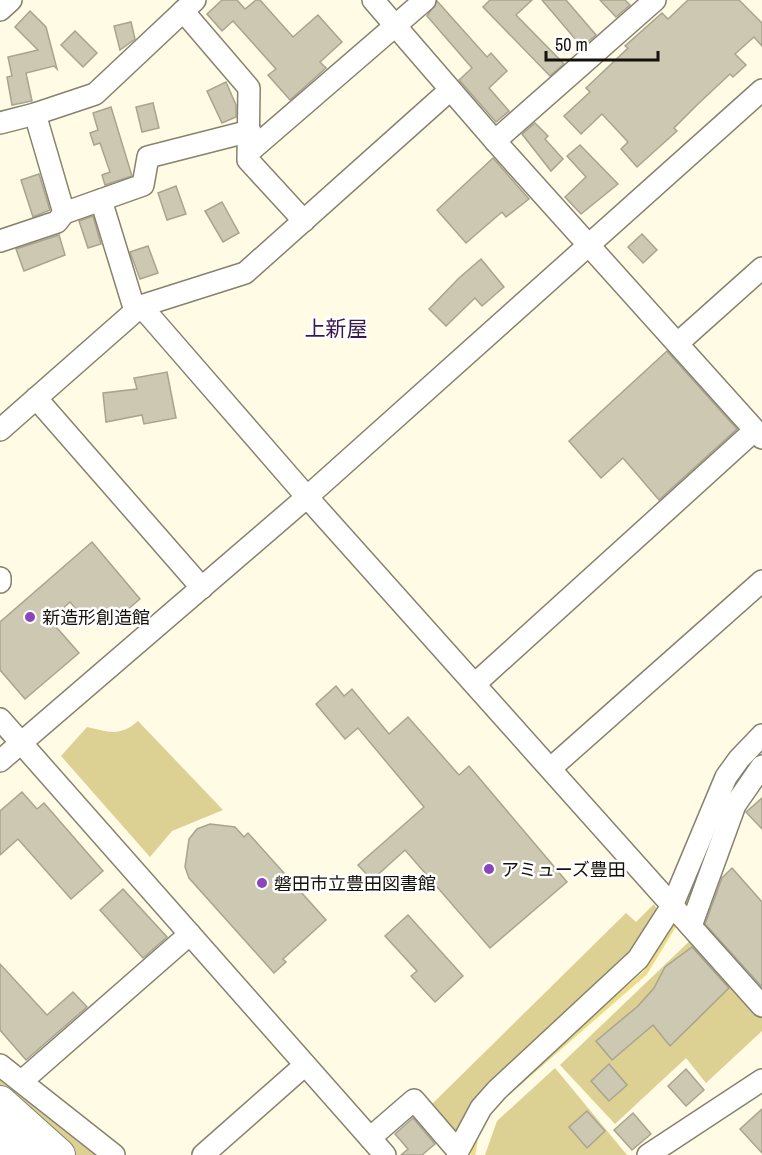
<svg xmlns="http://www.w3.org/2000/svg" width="762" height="1155" viewBox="0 0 762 1155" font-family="'Archivo Narrow','Noto Sans JP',sans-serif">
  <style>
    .green { fill: #dcd093 }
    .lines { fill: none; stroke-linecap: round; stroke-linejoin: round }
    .stream { stroke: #ed8; stroke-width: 4.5 }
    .building { fill: #ccc8b2; stroke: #a8a48f; stroke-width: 1.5 }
    .minor-casing { stroke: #86826e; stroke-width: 24 }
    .highway-casing { stroke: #86826e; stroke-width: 34 }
    .minor { stroke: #fff; stroke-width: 21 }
    .highway { stroke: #fff; stroke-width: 32 }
    .poi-dot { fill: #8a46ba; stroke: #fff; stroke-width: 2 }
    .labels { text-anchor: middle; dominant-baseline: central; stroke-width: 5; stroke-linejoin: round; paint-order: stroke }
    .poi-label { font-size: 18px; fill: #14120a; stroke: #fff; text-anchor: start }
    .quarter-label { font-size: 21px; fill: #3a1950; stroke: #fff }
  </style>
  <rect width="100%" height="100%" fill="#fffbe4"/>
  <g class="green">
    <path d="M138 721 223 810 172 831 150 857 61 756 87 727C109 732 120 737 138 721Z"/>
    <polygon points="654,904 663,920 453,1145 430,1106 626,913 636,922"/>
    <polygon points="697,934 762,1006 762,1031 706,1083 686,1058 615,1124 560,1065"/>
    <polygon points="0,1068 113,1155 75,1155 0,1090"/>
    <polygon points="555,1068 627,1155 485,1155 497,1121"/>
  </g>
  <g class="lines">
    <g class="stream">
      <polyline points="682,909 704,856"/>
      <polyline points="518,1084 645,973 678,919"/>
      <polyline points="473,1155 476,1137"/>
    </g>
  </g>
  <g class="building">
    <polygon points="222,0 237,0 245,9 256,0 260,0 293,37 318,15 342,42 320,62 326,68 290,100 268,75 276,69 233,21 222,31 207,14"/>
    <polygon points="490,0 532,0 516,15 564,64 550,76 483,7"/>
    <polygon points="542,0 566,0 596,35 582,47"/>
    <polygon points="600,0 625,0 630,5 616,17"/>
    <polygon points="688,0 739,0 762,23 762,46 754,37 735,54 746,65 733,77 730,74 698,104 674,128 677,131 637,167 621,149 628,142 602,114 581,134 564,116 590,92 586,88 628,48 625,46 662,13 668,19"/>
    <polygon points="437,1 487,57 491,53 507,71 489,88 509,111 496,122 459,80 472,68 427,16"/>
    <polygon points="30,11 46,27 57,69 54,66 26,73 32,101 12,105 7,77 12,76 8,57 38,50 15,27"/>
    <polygon points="131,22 135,39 120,50 114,26"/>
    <polygon points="75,31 97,53 83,67 61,45"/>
    <polygon points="226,82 236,105 236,117 222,123 207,91"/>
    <polygon points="153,103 159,128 142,132 136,107"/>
    <polygon points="111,107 132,176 105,185 102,175 110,172 100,143 94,145 90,133 98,130 93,113"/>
    <polygon points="535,123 548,136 545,139 563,159 551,171 522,134"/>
    <polygon points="580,145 618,184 581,214 565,197 586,177 567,156"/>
    <polygon points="493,158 529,199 506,217 502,212 466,243 437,210"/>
    <polygon points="39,174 50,210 33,217 21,180"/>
    <polygon points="176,186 186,214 167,220 158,193"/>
    <polygon points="222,202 239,233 223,242 205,211"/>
    <polygon points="93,216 101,244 88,248 79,221"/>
    <polygon points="642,234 657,250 643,263 628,247"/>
    <polygon points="59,235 65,255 24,271 16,249"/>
    <polygon points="148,246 158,273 140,279 130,252"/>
    <polygon points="481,259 504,287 482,306 475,298 446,326 429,309 459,278"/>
    <polygon points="667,351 737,429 659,500 623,458 601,478 569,441"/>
    <polygon points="167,372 176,418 144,424 142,415 106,422 103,393 137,389 134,378"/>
    <polygon points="92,542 140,599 113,622 103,611 89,624 70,602 50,620 79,653 25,699 0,670 0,622"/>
    <polygon points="336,686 344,696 352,689 389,734 408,717 459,775 469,766 567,882 490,948 405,850 372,880 358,865 424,807 358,728 345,739 316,704"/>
    <polygon points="22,792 37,809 44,803 103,871 71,899 18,839 0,855 0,811"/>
    <polygon points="762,798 762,829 746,812"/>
    <polygon points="210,824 235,827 244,837 248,833 326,920 283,959 286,962 274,973 189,878 185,867 189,839 197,829"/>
    <polygon points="732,868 762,902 762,987 705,924 722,878"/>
    <polygon points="123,889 167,937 143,958 100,910"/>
    <polygon points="408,915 463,976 435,1002 411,976 417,971 385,936"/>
    <polygon points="692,947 729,988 670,1046 653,1025 612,1060 596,1041 638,1006 654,988 665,967"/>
    <polygon points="0,964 47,1015 73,992 87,1007 26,1060 0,1030"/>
    <polygon points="609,1064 627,1085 609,1101 591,1081"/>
    <polygon points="686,1069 704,1090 686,1106 668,1086"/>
    <polygon points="762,1109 762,1153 740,1129"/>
    <polygon points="587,1111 605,1131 587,1148 569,1127"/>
    <polygon points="633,1113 651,1134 632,1150 614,1130"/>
    <polygon points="413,1118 435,1144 422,1155 401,1155 408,1149 395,1134"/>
  </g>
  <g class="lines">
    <defs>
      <g id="minor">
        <polyline points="373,0 495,141 762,438"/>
        <polyline points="0,10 11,0"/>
        <polyline points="183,11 249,88 248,160 304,221"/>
        <polyline points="0,123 35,114 95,94 195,0"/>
        <polyline points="495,141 655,0"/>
        <polyline points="249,152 425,0"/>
        <polyline points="101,200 135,311"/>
        <polyline points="64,213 143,185 148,157 250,131"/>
        <polyline points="0,241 57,222 64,213 35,114"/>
        <polyline points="141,306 307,497 762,1006"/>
        <polyline points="678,343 762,268"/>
        <polyline points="36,398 202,588"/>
        <polyline points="0,430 141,306 245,273 450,90"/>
        <polyline points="0,578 0,582"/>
        <polyline points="476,683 755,430"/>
        <polyline points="0,719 385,1155"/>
        <polyline points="0,761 307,497 762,90"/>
        <polyline points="551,768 762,581"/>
        <polyline points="691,926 735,805 762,766"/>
        <polyline points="0,1065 114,1155"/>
        <polyline points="22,1081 190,934"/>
        <polyline points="370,1138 414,1100 458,1151 481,1108 497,1090 638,959 672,906 726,777 739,759 762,735"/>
        <polyline points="203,1155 305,1065"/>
        <polyline points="648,1155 762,1080"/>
      </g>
      <g id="highway">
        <polyline points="0,1102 59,1155"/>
        <polyline points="0,1139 22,1155"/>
      </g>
    </defs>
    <use href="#minor" class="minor-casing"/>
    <use href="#highway" class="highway-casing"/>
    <use href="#minor" class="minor"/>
    <use href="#highway" class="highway"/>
  </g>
  <g class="poi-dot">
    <circle cx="30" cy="617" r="6"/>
    <circle cx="489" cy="869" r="6"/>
    <circle cx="262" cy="883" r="6"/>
  </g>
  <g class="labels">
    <g class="poi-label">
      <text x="42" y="617">新造形創造館</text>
      <text x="501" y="869">アミューズ豊田</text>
      <text x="274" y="883">磐田市立豊田図書館</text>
    </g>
    <g class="quarter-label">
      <text x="336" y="328">上新屋</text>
    </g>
  </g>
  <path d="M546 51v9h112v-9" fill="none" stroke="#14120a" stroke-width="3"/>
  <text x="555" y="51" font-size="18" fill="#14120a" stroke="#ffffff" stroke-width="4.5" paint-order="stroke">50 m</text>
</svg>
